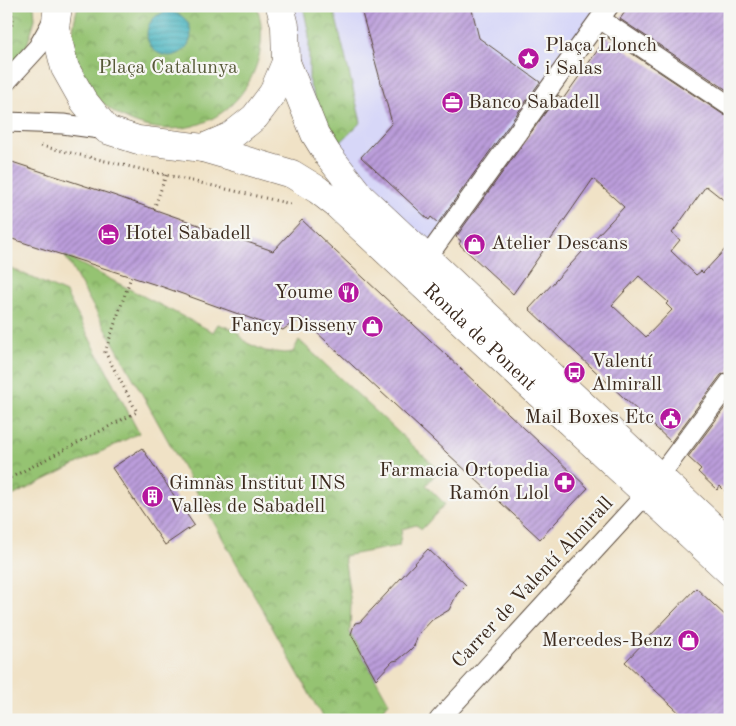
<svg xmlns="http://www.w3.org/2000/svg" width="736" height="726" viewBox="0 0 736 726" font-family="'Old Standard TT',serif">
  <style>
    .built { fill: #d7d7f8 }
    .park { fill: url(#park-crowns); stroke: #687648 }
    .water { fill: url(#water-rules); stroke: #406e6e }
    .building { fill: url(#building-hatch); fill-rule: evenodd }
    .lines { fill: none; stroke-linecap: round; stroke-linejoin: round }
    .street-casing { stroke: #564637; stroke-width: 21 }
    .secondary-casing { stroke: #564637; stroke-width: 29 }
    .path { stroke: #564637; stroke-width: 3; stroke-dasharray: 1 4; stroke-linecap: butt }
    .street { stroke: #fff; stroke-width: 19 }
    .secondary { stroke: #fff; stroke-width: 28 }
    .labels { text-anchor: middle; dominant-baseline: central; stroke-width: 4.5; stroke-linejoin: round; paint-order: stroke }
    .poi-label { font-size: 20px; fill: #3b2a1e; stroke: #f6f6f2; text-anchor: start }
    .park-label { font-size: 20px; fill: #565837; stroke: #f6f6f2 }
    .street-label { font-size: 20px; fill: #3b2a1e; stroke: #f6f6f2 }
  </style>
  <defs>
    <pattern id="park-crowns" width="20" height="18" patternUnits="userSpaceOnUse" patternTransform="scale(1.25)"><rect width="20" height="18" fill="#95c372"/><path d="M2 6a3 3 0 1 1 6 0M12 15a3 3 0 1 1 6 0" fill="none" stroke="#7b9f5d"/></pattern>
    <pattern id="water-rules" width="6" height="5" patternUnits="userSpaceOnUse" patternTransform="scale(1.25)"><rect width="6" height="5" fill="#44b3bf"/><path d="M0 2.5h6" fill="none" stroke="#3a929b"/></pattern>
    <pattern id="building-hatch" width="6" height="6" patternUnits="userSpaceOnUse" patternTransform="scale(1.25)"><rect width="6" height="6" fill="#bb9ddb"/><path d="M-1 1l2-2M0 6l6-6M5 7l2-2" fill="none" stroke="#9980b1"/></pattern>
  </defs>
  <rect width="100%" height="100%" fill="#f6f6f2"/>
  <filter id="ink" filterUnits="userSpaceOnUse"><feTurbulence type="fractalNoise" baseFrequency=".02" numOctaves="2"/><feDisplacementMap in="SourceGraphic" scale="10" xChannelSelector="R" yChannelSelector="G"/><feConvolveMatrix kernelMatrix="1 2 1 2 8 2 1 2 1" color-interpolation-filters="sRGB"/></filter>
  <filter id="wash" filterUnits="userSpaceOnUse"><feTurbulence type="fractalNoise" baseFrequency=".0096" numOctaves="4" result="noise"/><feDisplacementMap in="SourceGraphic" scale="20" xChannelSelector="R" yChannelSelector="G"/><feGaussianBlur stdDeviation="1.12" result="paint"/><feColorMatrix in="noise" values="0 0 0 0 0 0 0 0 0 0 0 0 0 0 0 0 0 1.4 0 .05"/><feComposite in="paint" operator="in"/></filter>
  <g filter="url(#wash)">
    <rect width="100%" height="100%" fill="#f0e2c6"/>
    <polygon class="built" points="280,6 609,6 426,259 328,155"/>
    <g class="park">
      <polygon points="6,6 34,6 35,19 25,52 6,73"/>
      <path d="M78 6H257C265 32 262 57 250 80 208 159 92 137 74 52 71 36 74 21 78 6Z"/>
      <polygon points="303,6 333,6 361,122 340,143 325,125 309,83 309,35"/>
      <polygon points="65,256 213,332 218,324 235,330 247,343 265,351 285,353 293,352 299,340 439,470 426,485 445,504 422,529 416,525 402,529 399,546 344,556 351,604 350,633 389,703 372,720 324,720"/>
      <polygon points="6,266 66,293 139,433 6,499"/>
    </g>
    <circle class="water" cx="169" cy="34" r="22"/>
    <g id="blocks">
      <g class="building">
        <polygon points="360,6 471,6 479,38 540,82 438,223 431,217 429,220 361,157 392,123"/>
        <polygon points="629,6 730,6 730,92 620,19"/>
        <path d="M607 37 724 115 730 117V205L706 186 672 233 680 240 671 251 696 275 701 271 703 273 730 244V371L721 375 671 442 529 309 624 207 593 179 513 294 459 244 461 241 456 237 558 95 563 99ZM639 276 668 302 666 304 672 310 646 337 612 305Z"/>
        <polygon points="6,160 113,195 273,251 302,220 588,488 540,539 300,317 283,330 163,287 6,237"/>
        <polygon points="730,401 730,496 720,486 717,490 698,472 701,469 688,457"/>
        <polygon points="142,448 194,525 165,545 112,468"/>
        <polygon points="428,549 466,585 457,594 449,610 432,620 418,635 414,646 409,651 398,660 393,661 376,679 351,634 353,628 355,623 360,622"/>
        <polygon points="696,588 730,620 730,720 687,720 625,662"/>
      </g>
    </g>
  </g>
  <g filter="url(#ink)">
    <use href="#blocks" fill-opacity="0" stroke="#564637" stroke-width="1"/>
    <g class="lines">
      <defs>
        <g id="street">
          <polyline points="600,19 730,106"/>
          <polyline points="6,82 38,47 56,15"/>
          <polyline points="6,122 63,124 107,130"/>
          <polyline points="426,259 609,6"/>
          <polyline points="439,720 646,494 730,382"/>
        </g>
        <g id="secondary">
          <polyline points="58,6 55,28 65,68 83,100 107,130 138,140 203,148 231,136 255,117 273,93 286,62 285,26 280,6"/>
          <polyline points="286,62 315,134 328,155 361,197 730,543"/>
          <path id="s1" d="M203 148 292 174 318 190 336 204 730 572"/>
        </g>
      </defs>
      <use href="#street" class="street-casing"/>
      <use href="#secondary" class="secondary-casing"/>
      <g class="path">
        <polyline points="6,39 12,24 12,6"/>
        <polyline points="41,146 291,204"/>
        <polyline points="154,209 166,175"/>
        <polyline points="6,480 137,412 105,352 131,277"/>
      </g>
      <use href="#street" class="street"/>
      <use href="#secondary" class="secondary"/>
    </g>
  </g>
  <defs>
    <symbol id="sight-disc" viewBox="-11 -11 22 22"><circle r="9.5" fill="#b5179e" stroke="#f6f6f2"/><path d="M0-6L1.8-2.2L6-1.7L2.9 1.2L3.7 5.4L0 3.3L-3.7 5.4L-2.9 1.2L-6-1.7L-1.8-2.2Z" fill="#fff"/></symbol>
    <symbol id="office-disc" viewBox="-11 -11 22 22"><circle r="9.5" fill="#b5179e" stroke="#f6f6f2"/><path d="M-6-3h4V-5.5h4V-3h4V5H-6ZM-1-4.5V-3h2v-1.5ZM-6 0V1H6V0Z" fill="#fff"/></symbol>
    <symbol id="hotel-disc" viewBox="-11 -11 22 22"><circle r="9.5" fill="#b5179e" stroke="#f6f6f2"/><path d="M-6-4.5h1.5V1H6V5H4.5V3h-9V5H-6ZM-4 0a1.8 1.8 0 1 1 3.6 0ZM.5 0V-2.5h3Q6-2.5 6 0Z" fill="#fff"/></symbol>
    <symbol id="shop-disc" viewBox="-11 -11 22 22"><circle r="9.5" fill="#b5179e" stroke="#f6f6f2"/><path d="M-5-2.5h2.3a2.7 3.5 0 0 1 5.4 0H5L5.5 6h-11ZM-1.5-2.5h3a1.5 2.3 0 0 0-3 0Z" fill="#fff"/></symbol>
    <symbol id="restaurant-disc" viewBox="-11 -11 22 22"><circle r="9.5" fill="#b5179e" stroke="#f6f6f2"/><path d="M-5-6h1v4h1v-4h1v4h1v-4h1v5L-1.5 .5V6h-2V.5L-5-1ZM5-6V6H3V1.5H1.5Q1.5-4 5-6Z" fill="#fff"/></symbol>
    <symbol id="bus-disc" viewBox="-11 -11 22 22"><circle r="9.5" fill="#b5179e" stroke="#f6f6f2"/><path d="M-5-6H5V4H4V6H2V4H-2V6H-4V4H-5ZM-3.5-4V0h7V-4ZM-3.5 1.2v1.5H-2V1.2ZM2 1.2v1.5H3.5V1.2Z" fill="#fff"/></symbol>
    <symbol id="civic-disc" viewBox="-11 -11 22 22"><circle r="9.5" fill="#b5179e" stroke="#f6f6f2"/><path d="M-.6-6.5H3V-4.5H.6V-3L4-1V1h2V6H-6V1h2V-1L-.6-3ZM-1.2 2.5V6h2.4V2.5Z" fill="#fff"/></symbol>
    <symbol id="pharmacy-disc" viewBox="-11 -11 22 22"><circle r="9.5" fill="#b5179e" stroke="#f6f6f2"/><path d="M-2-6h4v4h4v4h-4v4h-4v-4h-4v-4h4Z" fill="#fff"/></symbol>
    <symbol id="building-disc" viewBox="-11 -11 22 22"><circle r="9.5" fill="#b5179e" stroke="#f6f6f2"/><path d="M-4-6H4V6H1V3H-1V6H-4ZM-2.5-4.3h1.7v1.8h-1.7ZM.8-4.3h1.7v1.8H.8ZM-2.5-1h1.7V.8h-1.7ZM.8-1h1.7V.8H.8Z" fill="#fff"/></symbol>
  </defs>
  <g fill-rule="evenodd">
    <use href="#sight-disc" x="516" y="46" width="25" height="25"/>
    <use href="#office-disc" x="440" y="90" width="25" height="25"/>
    <use href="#hotel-disc" x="96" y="222" width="25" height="25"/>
    <use href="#shop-disc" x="462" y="232" width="25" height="25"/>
    <use href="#restaurant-disc" x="336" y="280" width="25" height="25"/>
    <use href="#shop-disc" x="360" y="314" width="25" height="25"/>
    <use href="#bus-disc" x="562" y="360" width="25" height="25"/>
    <use href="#civic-disc" x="658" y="406" width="25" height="25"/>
    <use href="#pharmacy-disc" x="552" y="470" width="25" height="25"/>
    <use href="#building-disc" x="140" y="484" width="25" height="25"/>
    <use href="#shop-disc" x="676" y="628" width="25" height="25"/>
  </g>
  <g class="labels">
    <g class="poi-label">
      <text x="545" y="46">Plaça Llonch<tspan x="545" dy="23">i Salas</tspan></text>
      <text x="468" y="103">Banco Sabadell</text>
      <text x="125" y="234">Hotel Sabadell</text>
      <text x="491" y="244">Atelier Descans</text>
      <text x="333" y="293" text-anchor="end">Youme</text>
      <text x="357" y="326" text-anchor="end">Fancy Disseny</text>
      <text x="591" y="362">Valentí<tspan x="591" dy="23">Almirall</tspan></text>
      <text x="654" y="418" text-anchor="end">Mail Boxes Etc</text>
      <text x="549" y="471" text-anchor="end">Farmacia Ortopedia<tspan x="549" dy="23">Ramón Llol</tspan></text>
      <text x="169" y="484">Gimnàs Institut INS<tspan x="169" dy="23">Vallès de Sabadell</tspan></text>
      <text x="672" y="641" text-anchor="end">Mercedes-Benz</text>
    </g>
    <g class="park-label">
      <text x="168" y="68">Plaça Catalunya</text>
    </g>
    <g class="street-label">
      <text stroke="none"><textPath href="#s1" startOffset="342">Ronda de Ponent</textPath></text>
      <text transform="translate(533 583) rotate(-47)">Carrer de Valentí Almirall</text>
    </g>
  </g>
  <rect width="736" height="726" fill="none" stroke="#f6f6f2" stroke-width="25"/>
</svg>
